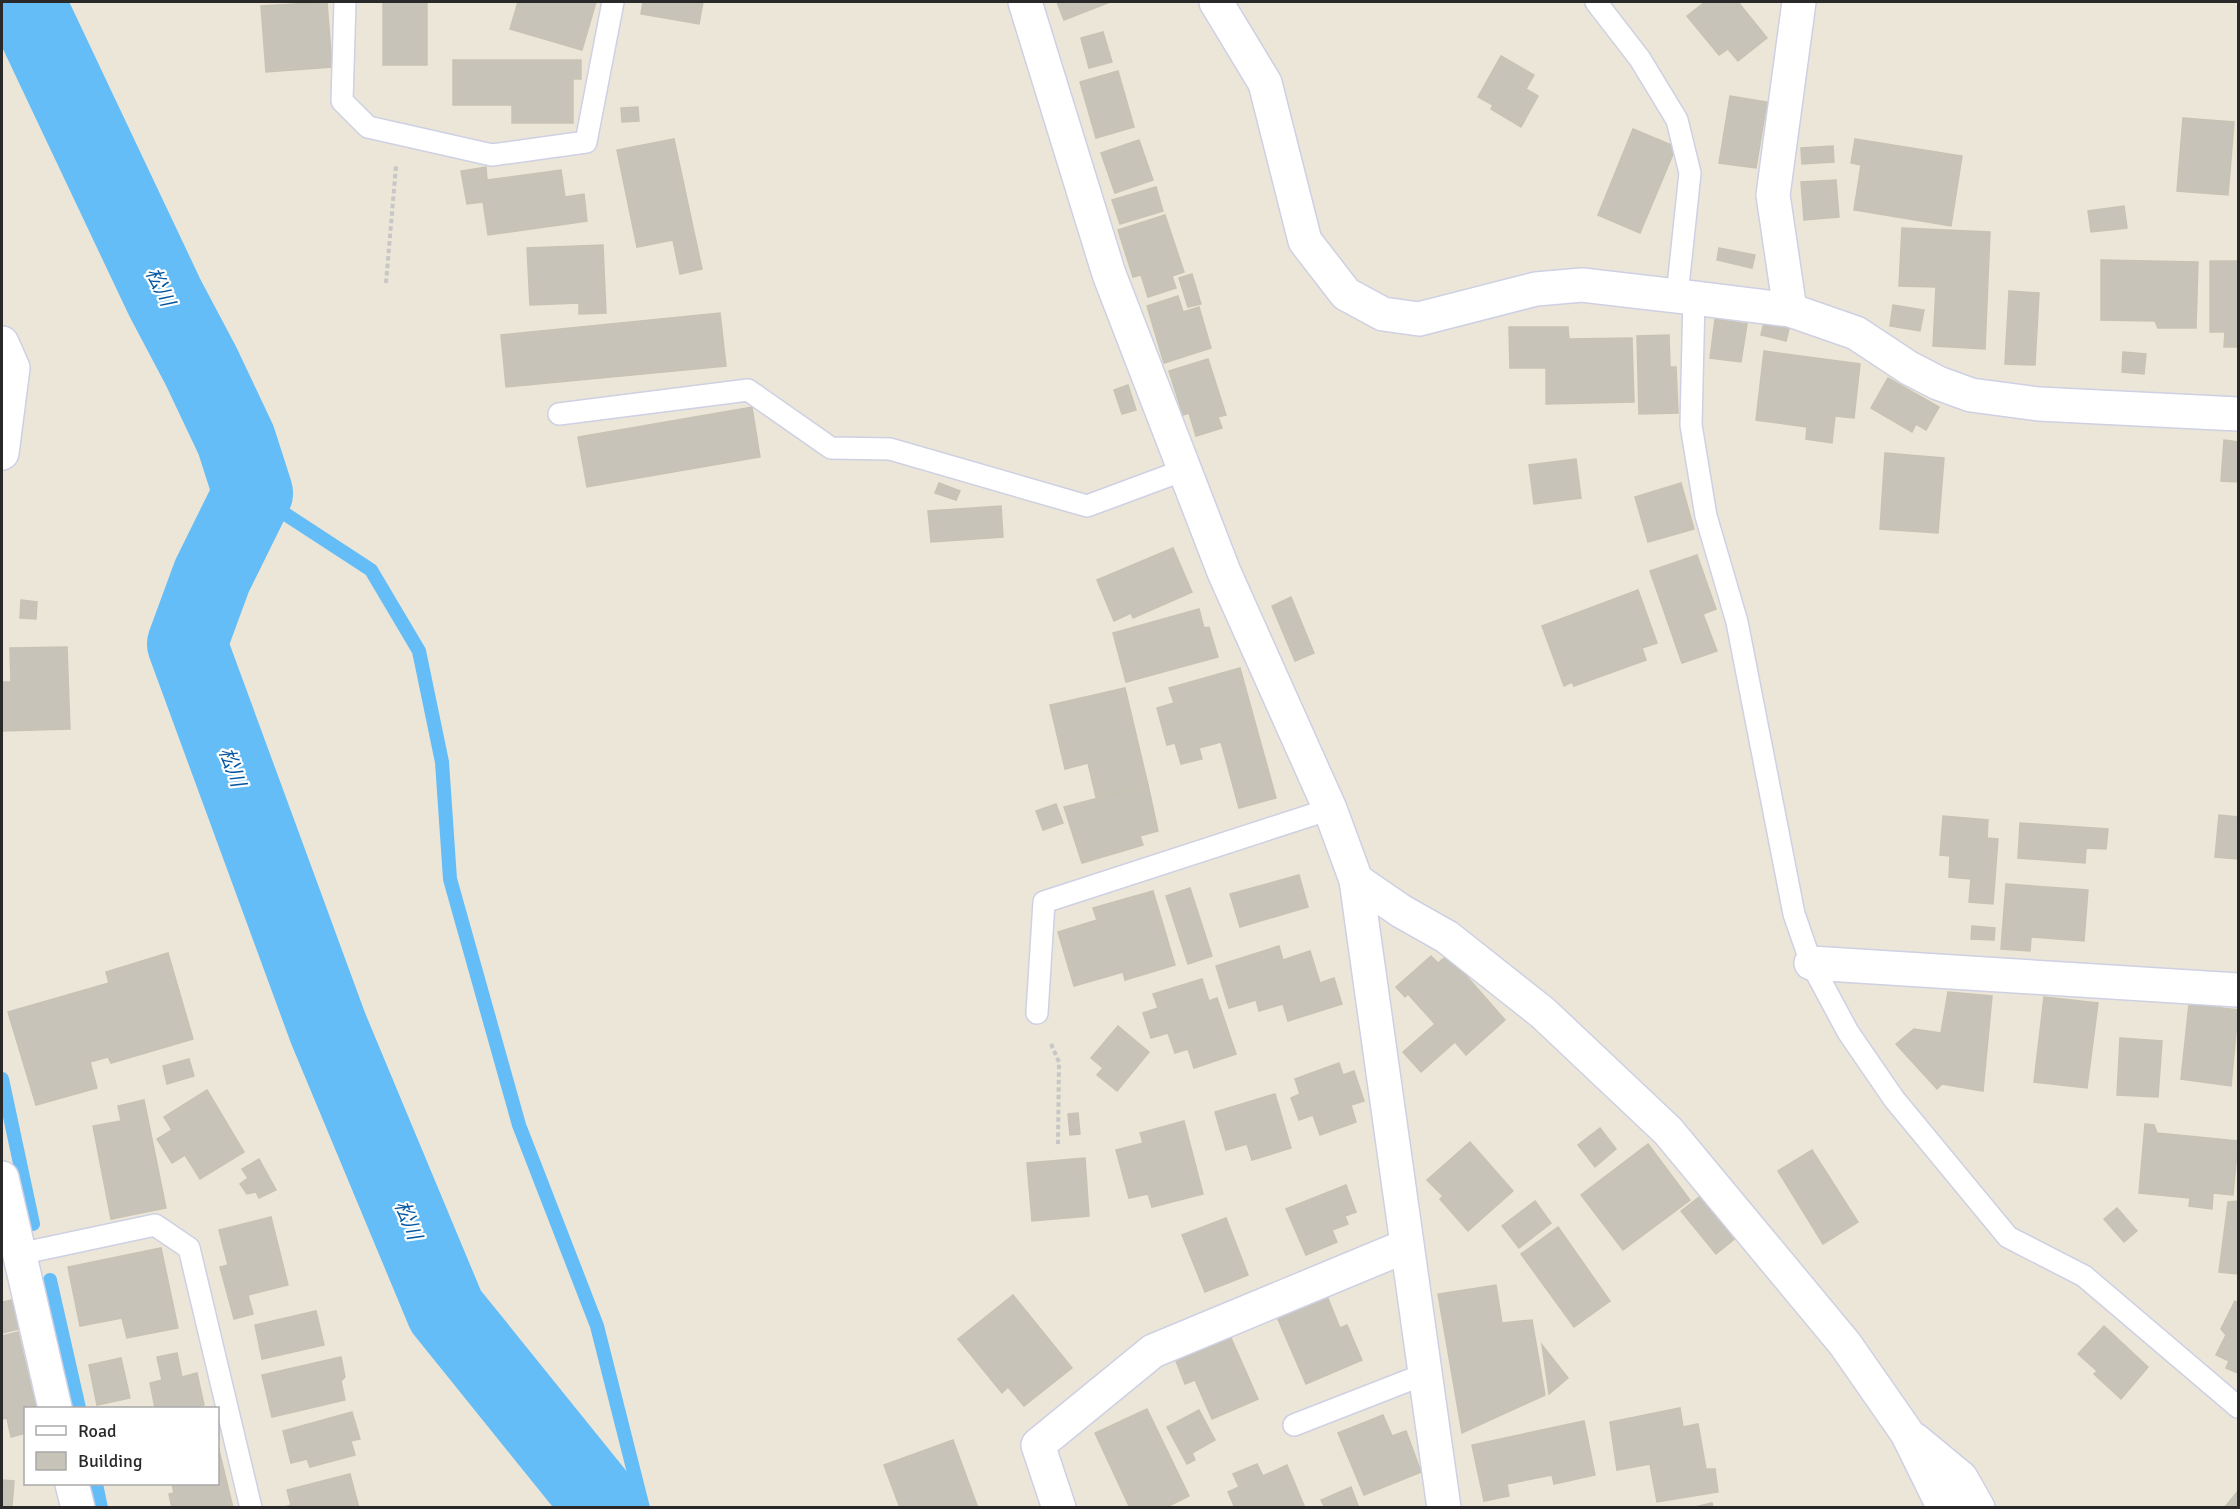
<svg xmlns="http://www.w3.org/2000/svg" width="2240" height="1509" viewBox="0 0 2240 1509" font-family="Signika,'Noto Sans JP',sans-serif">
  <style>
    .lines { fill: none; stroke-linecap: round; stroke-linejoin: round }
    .stream { stroke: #64bdf6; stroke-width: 14 }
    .river { stroke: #64bdf6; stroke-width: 80 }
    .building { fill: #c7c3b9; stroke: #c7c3b3; stroke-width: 1.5 }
    .lane-casing { stroke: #ced0e3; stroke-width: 24 }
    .street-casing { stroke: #ced0e3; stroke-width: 36 }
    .path { stroke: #c7c7c7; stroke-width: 4; stroke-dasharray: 4.5 3; stroke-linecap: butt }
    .lane { stroke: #fff; stroke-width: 21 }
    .street { stroke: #fff; stroke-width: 33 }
    .labels { text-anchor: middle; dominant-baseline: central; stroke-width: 4.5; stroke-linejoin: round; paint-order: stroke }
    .water-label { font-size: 20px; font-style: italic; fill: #0557a1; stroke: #fff }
  </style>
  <rect width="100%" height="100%" fill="#ece6d9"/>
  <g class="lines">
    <g class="stream">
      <polyline points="253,493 371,570 419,651 442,762 450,879 519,1125 597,1326 643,1508"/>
      <polyline points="2,1079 33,1224"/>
      <polyline points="50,1280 79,1408"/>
      <polyline points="96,1484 101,1508"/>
    </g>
    <polyline class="river" points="25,2 165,298 201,366 236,440 253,493 212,576 187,644 328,1028 446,1311 605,1508"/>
  </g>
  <g class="building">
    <polygon points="327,2 332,67 266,72 261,6"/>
    <rect x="383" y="2" width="44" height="63"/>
    <polygon points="518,2 596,2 582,50 510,29"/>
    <polygon points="643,2 703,2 699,24 641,14"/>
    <polygon points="1057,2 1110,2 1064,20"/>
    <polygon points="1705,2 1738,2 1767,38 1738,61 1728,49 1719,55 1687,16"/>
    <polygon points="1103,32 1112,62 1089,68 1081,38"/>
    <polygon points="1501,56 1534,75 1526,89 1538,96 1521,127 1491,109 1493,105 1478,97"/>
    <polygon points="453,60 581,60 581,79 573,79 573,123 512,123 512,105 453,105"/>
    <polygon points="1118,71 1134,127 1096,138 1080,82"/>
    <polygon points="1730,96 1767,102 1756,168 1719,163"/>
    <polygon points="638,107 639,121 622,122 621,108"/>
    <polygon points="2183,118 2234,122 2228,195 2177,191"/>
    <polygon points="1633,129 1676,147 1640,233 1598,215"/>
    <polygon points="674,139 702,269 680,274 673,240 637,247 617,150"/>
    <polygon points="1855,139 1962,156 1951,226 1854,210 1861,165 1851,163"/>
    <polygon points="1139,140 1153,180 1115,193 1101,153"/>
    <polygon points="1833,146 1834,162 1802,164 1801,148"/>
    <polygon points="486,167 487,180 561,170 565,197 584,194 587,221 488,235 483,202 467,204 461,171"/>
    <polygon points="1836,180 1839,217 1804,220 1801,182"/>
    <polygon points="1156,187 1163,211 1120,224 1112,200"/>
    <polygon points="2124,206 2127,228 2091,232 2088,211"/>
    <polygon points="1165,215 1184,272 1172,276 1176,288 1148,297 1141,275 1133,277 1118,230"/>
    <polygon points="1902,228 1990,232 1985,349 1933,346 1936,287 1899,286"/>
    <polygon points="603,245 606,313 579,314 579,303 530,305 527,248"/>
    <polygon points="1719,248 1755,255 1752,268 1717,260"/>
    <polygon points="2101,260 2198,262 2196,328 2158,328 2155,321 2101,320"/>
    <polygon points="2210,261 2238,261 2238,347 2224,347 2225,332 2210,332"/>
    <polygon points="1192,274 1201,304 1188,307 1179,278"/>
    <polygon points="2009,291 2039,293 2035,365 2005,364"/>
    <polygon points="1178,296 1183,312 1199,307 1211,348 1164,363 1147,306"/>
    <polygon points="1893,305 1924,310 1920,331 1890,326"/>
    <polygon points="720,313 726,366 506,387 501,335"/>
    <polygon points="1715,319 1747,324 1741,362 1710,358"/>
    <polygon points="1765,319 1790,325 1786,341 1761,335"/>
    <polygon points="1509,327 1568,327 1569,339 1632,338 1634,402 1546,404 1546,368 1510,368"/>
    <polygon points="1669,335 1670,367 1676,367 1678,413 1639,414 1637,336"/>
    <polygon points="1764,351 1860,364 1854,418 1835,416 1832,443 1806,439 1807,427 1756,420"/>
    <polygon points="2123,352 2146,354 2144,374 2122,372"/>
    <polygon points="1208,359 1226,415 1218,417 1222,428 1196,436 1189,413 1183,415 1169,371"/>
    <polygon points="1888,378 1939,407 1926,430 1916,424 1912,432 1871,408"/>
    <polygon points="1128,385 1136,410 1122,414 1114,390"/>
    <polygon points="752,407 760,457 587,487 578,437"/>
    <polygon points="2224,440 2238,442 2238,482 2221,481"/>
    <polygon points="1885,453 1944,458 1938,533 1880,529"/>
    <polygon points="1576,459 1581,498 1534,504 1529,465"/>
    <polygon points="939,483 960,491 956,500 935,493"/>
    <polygon points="1681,483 1694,529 1648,542 1635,497"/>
    <polygon points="1001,506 1003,537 931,542 928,511"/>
    <polygon points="1173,548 1192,592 1133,618 1131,613 1114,621 1097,580"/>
    <polygon points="1697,555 1716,609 1703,614 1717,651 1682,663 1650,571"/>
    <polygon points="1638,590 1657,643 1642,648 1646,660 1574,686 1572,682 1564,686 1542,626"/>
    <polygon points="1291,597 1314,653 1295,661 1272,606"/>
    <polygon points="21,600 37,602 36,619 20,618"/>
    <polygon points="1199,609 1204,628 1209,627 1218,657 1126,682 1113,633"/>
    <polygon points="67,647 70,729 2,731 2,682 11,682 10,648"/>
    <polygon points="1240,668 1276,798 1239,808 1221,742 1199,748 1202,759 1181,764 1175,743 1167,745 1157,708 1174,703 1169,688"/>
    <polygon points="1125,688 1148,785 1096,797 1088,763 1065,769 1050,705"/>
    <polygon points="1148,785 1158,831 1140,836 1143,845 1082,863 1064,807"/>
    <polygon points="1056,804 1063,823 1043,830 1036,811"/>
    <polygon points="2219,815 2238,817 2238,859 2215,857"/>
    <polygon points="1943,816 1988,820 1987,838 1998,839 1993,904 1969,902 1971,879 1949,877 1950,856 1940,855"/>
    <polygon points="2020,823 2108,829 2106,849 2086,848 2085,863 2018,858"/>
    <polygon points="1299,875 1308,907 1240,927 1230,894"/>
    <polygon points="2006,884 2088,890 2084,941 2031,937 2030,951 2001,949"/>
    <polygon points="1190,888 1212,956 1188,964 1166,896"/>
    <polygon points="1153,891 1175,965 1125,980 1123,972 1074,986 1058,932 1097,920 1093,908"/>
    <polygon points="1972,926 1995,928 1994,940 1971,939"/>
    <polygon points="1279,946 1283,960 1310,951 1320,983 1334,978 1342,1004 1288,1021 1283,1004 1259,1011 1256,1000 1229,1008 1216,966"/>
    <polygon points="168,953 193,1039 111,1063 108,1057 90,1062 97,1088 36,1105 8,1012 109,983 106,972"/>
    <polygon points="1448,955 1505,1020 1466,1055 1455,1042 1421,1072 1403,1052 1435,1024 1408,994 1405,997 1396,987 1431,956 1438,963"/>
    <polygon points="1202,979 1209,1001 1217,998 1236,1054 1194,1068 1188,1049 1175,1053 1168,1033 1151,1038 1143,1013 1158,1008 1153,994"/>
    <polygon points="1948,992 1992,996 1983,1091 1942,1084 1937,1089 1896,1044 1914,1029 1941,1033"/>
    <polygon points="2044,997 2098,1003 2087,1088 2034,1082"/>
    <polygon points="2189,1004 2238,1010 2231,1086 2181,1079"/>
    <polygon points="1118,1026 1149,1052 1117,1091 1097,1075 1103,1068 1091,1058"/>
    <polygon points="2120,1038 2162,1041 2158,1097 2117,1095"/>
    <polygon points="189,1059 194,1076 167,1084 163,1066"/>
    <polygon points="1339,1063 1343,1075 1354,1071 1364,1101 1351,1105 1356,1122 1320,1135 1313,1115 1299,1120 1291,1098 1300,1094 1295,1079"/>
    <polygon points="207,1090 244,1152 200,1179 185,1155 172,1163 157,1139 172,1130 164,1117"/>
    <polygon points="1275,1094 1291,1148 1252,1160 1247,1144 1226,1150 1215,1112"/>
    <polygon points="144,1100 166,1208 111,1219 93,1126 121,1121 118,1106"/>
    <polygon points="1078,1113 1080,1134 1070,1135 1068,1114"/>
    <polygon points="1184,1121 1203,1194 1152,1207 1148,1194 1129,1198 1116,1150 1143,1143 1140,1133"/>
    <polygon points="2145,1124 2154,1125 2157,1133 2238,1141 2233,1195 2213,1193 2212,1209 2189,1206 2190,1198 2139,1193"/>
    <polygon points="1600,1128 1616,1149 1595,1167 1578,1145"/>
    <polygon points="1470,1142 1513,1191 1468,1231 1440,1199 1443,1196 1427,1180"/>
    <polygon points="1648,1144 1690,1200 1623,1250 1581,1195"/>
    <polygon points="1812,1150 1858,1222 1823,1244 1778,1171"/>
    <polygon points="1085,1158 1089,1216 1032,1221 1027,1163"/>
    <polygon points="259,1159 276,1190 259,1198 256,1192 247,1194 240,1184 248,1178 242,1169"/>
    <polygon points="1346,1185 1356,1212 1345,1216 1348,1224 1332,1230 1337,1242 1306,1255 1286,1209"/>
    <polygon points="1703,1194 1737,1237 1716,1254 1681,1211"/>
    <polygon points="1535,1201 1551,1223 1519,1248 1502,1226"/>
    <polygon points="2238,1201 2238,1274 2219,1272 2228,1202"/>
    <polygon points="2117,1208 2137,1231 2124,1242 2104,1219"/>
    <polygon points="271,1217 288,1285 248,1295 253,1314 234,1319 220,1267 228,1265 219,1230"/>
    <polygon points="1226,1218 1248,1275 1205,1292 1182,1235"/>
    <polygon points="1558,1227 1610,1301 1574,1327 1521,1254"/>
    <polygon points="161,1248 178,1328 127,1338 122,1318 80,1326 68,1267"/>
    <polygon points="1496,1285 1502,1323 1532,1320 1545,1395 1462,1433 1438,1294"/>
    <polygon points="1013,1295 1072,1368 1024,1406 1008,1387 1002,1393 958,1339"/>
    <polygon points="1327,1296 1340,1328 1347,1325 1362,1360 1306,1384 1277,1317"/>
    <polygon points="12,1300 19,1329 2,1333 2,1302"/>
    <polygon points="2235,1301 2238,1303 2238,1373 2226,1368 2229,1361 2216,1355 2226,1335 2221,1329"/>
    <polygon points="316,1311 324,1345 262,1359 255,1325"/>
    <polygon points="2104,1326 2148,1367 2121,1399 2094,1374 2097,1371 2078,1354"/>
    <polygon points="18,1332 36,1408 26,1408 26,1433 11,1437 7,1418 2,1419 2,1336"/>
    <polygon points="1231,1338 1258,1399 1212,1419 1195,1380 1185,1384 1176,1361"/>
    <polygon points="1542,1345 1568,1378 1549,1394"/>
    <polygon points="177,1353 182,1377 197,1373 204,1405 190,1408 155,1408 150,1383 162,1380 157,1357"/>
    <polygon points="341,1357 345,1377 341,1381 345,1400 272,1417 262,1375"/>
    <polygon points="121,1358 130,1398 97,1405 89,1365"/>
    <polygon points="1680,1408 1683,1427 1698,1424 1706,1469 1715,1469 1718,1492 1657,1502 1650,1464 1617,1470 1610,1422"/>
    <polygon points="1147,1409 1189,1496 1165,1508 1130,1508 1095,1433"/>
    <polygon points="1199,1410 1215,1440 1192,1453 1195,1460 1187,1464 1167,1427"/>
    <polygon points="352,1412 360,1439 351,1441 355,1455 310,1467 307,1459 291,1463 283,1431"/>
    <polygon points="1383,1415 1392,1436 1406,1431 1421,1472 1364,1495 1338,1433"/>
    <polygon points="1584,1421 1595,1475 1554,1484 1552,1475 1507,1484 1509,1496 1484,1501 1472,1445"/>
    <polygon points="953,1440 978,1508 900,1508 884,1465"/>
    <polygon points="218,1446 233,1508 172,1508 169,1494 174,1493 172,1484 218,1484"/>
    <polygon points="1257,1464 1263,1476 1287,1465 1305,1508 1235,1508 1228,1492 1239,1487 1233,1474"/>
    <polygon points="350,1474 359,1508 282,1508 291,1505 287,1490"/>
    <polygon points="2,1480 14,1481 12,1506 2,1505"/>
    <polygon points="1351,1487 1359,1508 1325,1508 1321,1500"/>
    <polygon points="2238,1491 2238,1508 2224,1508"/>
    <polygon points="1712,1503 1713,1508 1691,1508"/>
  </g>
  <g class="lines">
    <defs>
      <g id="lane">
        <polyline points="345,2 342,101 368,127 492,155 586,142 613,2"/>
        <polyline points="1596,2 1640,59 1677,120 1690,173 1677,296"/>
        <polyline points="1694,298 1691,425 1706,516 1737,622 1794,914 1811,963 1848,1032 1894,1099 2008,1237 2084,1276 2238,1407"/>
        <polyline points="559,414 748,390 831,448 890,449 1087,506 1184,470"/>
        <polyline points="1037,1013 1044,902 1330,809"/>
        <polyline points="19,1254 155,1225 189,1248 251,1508"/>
        <polyline points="1294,1425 1425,1374"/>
      </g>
      <g id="street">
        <polyline points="1025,2 1109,274 1224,572 1330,809 1356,880 1444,1508"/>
        <polyline points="1216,2 1265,83 1305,241 1346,294 1383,314 1419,319 1536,289 1582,285 1694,298 1790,310 1856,333 1909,368 1938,383 1971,395 2039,404 2238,414"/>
        <polyline points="1790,310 1773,195 1799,2"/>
        <polyline points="2,343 13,368 2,453"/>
        <polyline points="1356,880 1401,911 1447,937 1543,1013 1668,1131 1845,1344 1907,1433 1944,1508"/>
        <polyline points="1811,963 2238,990"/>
        <polyline points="2,1178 55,1408"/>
        <polyline points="1915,1440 1961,1478 1978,1508"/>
        <polyline points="72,1484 78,1508"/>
        <polyline points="1059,1508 1038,1445 1153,1351 1406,1246"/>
      </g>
    </defs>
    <use href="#lane" class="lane-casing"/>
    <use href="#street" class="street-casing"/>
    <g class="path">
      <polyline points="386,283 396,166"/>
      <polyline points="1051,1044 1059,1062 1058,1144"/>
    </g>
    <use href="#lane" class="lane"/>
    <use href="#street" class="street"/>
  </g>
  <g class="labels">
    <g class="water-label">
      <text transform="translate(160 287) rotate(64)">松川</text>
      <text transform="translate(232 767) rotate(70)">松川</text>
      <text transform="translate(408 1220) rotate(68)">松川</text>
    </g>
  </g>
  <rect width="2240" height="1509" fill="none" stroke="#292929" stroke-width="6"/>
  <rect x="24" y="1407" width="195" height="78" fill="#ffffff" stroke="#a9a9a9" stroke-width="1.5"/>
  <rect x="36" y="1426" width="30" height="9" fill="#ffffff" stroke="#a9a9a9" stroke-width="1.5"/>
  <text x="78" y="1437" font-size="18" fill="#292929">Road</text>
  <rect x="36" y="1452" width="30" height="18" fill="#c7c3b9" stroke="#a9a9a9" stroke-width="1.5"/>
  <text x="78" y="1467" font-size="18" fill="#292929">Building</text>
</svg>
